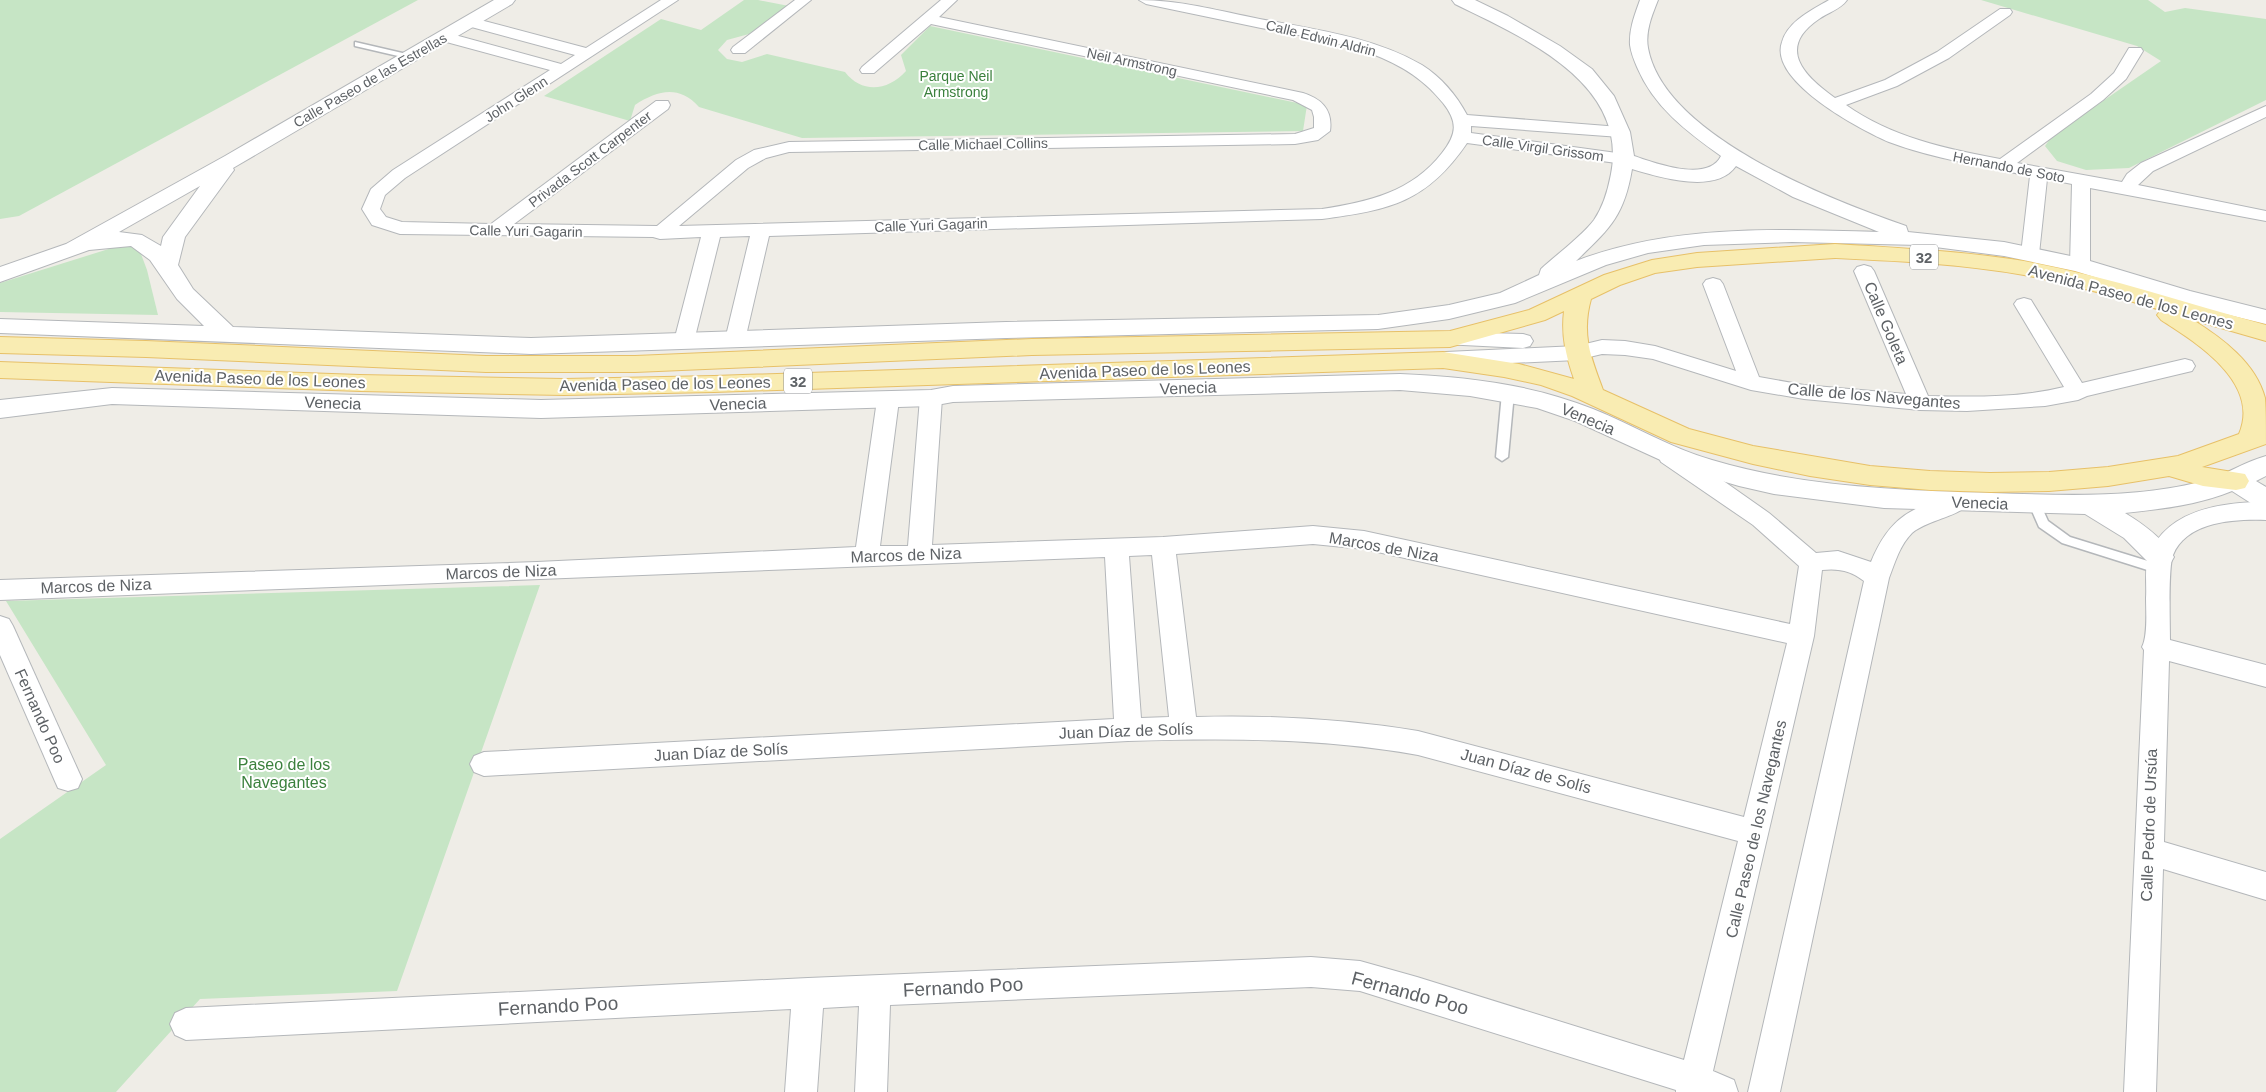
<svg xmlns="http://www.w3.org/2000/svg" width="2266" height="1092" viewBox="0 0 2266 1092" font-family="Arial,sans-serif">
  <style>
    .green { fill: #c6e5c5 }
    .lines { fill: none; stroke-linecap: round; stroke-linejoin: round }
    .service-casing { stroke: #b4b7ba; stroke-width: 3 }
    .minor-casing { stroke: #b4b7ba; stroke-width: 2 }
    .tertiary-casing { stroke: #b4b7ba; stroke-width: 2 }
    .primary-casing { stroke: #e7c068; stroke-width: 2 }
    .service { fill: #fff; fill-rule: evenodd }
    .minor { fill: #fff; fill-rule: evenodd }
    .tertiary { fill: #fff; fill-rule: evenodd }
    .primary { fill: #f9ecb2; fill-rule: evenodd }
    .labels { text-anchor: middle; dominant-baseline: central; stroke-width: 4; stroke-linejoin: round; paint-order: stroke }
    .far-street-label { font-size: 14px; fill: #5e6266; stroke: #fff }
    .far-park-label { font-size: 14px; fill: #3b803d; stroke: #fff }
    .shield { fill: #fff; stroke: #8e9194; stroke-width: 1 }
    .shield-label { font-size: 15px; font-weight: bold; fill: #5e6266 }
    .street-label { font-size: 16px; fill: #5e6266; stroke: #fff }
    .park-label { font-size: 16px; fill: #3b803d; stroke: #fff }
    .near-street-label { font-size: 19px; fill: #5e6266; stroke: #fff }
  </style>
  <rect width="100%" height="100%" fill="#efede7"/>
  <g class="green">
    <polygon points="0,0 418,0 19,216 0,219"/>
    <path d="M744 0H758L789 6 749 34 727 40 718 50 727 59 742 62 767 54 845 72C862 94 888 91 906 71L901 55 930 26 1307 105 1303 131 802 138 699 107C679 85 658 90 635 105L630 121 544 96 661 19 701 30Z"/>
    <polygon points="1981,0 2148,0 2165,12 2185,8 2266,19 2266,100 2129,168 2086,170 2057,161 2045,146 2052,136 2161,61 2137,46"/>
    <polygon points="138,246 147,270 158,315 0,312 0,283 115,247"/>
    <polygon points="540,585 397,991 200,999 116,1092 0,1092 0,839 106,765 6,601"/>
  </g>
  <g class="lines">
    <defs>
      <g id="service">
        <polygon points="355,42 411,55 415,57 411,59 355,46"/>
        <polygon points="1508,389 1514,393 1508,457 1502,461 1496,457 1502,393"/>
        <polygon points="2035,500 2039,501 2048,521 2070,537 2164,566 2166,569 2164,572 2160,574 2062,543 2039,527 2029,504"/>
      </g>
      <g id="minor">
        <path d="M661 0H678L405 178 385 195 380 209 386 217 402 222 491 224 656 101H668L670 105 668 109 514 224 657 226 736 160 754 150 789 142 1295 134 1314 128V117L1312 110 1293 100 931 24 874 73H862L860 70 862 67 941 0H957L939 17 1303 93C1322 99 1333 110 1330 131L1318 140 1295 144 789 152 766 158 748 168 679 226 1322 209C1368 202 1412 192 1442 153 1457 134 1458 122 1443 103 1400 48 1325 41 1261 28 1223 20 1184 12 1146 4L1139 0C1179 0 1215 10 1255 18 1311 29 1372 36 1422 65 1441 77 1457 96 1467 115L1620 127 1626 128 1628 132 1626 136 1620 137 1471 126V133L1624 154 1630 155 1633 159 1630 163 1624 164 1467 143C1427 202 1390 210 1322 219L769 236 745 340 742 345 735 347 728 345 725 340 750 236 720 237 694 341 691 346 684 348 677 346 674 341 701 237 660 239 653 237 400 234 372 225 362 209 371 189 393 170 550 70 439 40 436 37 439 34 444 32 561 64 575 55 464 25 461 22 464 19 469 17 586 48Z"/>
        <polygon points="795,0 811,0 745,53 733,53 731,50 733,47"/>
        <path d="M1829 0H1847C1841 9 1827 13 1819 19 1776 48 1804 76 1835 98L1885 80 1937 52 2000 9H2010L2012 12 2010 15 1949 58 1897 86 1846 105C1891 137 1946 149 2000 159L2091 94 2114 73 2129 48H2141L2143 51 2126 79 2103 100 2017 163 2122 182 2127 174 2141 163 2266 106V117L2153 171 2138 185 2266 211V221L2090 188V265L2087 269 2080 271 2073 269 2070 265 2072 184 2047 179 2039 254 2037 258 2030 260 2023 258 2021 254 2030 176C1983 166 1934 159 1889 142 1861 130 1768 81 1782 42 1788 21 1812 10 1829 0Z"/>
        <path d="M1864 265 1871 267 1874 271 1928 396C1973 397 2020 398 2064 387L2014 304 2017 300 2024 298 2031 300 2082 383 2185 359 2192 361 2195 366 2192 371 2087 396 2078 400 2045 406 1967 411 1920 410 1804 399 1751 390 1653 359 1625 355 1602 354 1577 360 1446 366 1439 364 1436 359 1439 354 1446 352 1577 346 1602 340 1625 341 1655 346 1736 371 1703 284 1706 280 1713 278 1720 280 1723 284 1759 377 1804 385 1906 394 1854 271 1857 267Z"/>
        <polygon points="1450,332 1523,334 1530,336 1533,341 1530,346 1523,348 1443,344 1440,339 1443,334"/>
        <path d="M931 391 939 393 942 398 932 545 1163 537 1313 526 1364 531 1790 624 1799 566 1753 525 1661 462 1658 456 1661 450 1669 448 1677 450 1715 475 1769 513 1816 553 1838 551 1871 562C1890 516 1912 507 1958 494L1966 496 1970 502C1962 516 1927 520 1912 533 1900 545 1895 562 1889 578L1780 1092H1748L1864 581C1851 571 1839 568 1822 570L1814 636 1713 1071 1734 1080 1738 1092H1676V1090L1360 991 1311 987 890 1005 887 1092H855L859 1006 823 1008 817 1092H785L791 1009 186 1040 175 1035 170 1024 175 1013 186 1008 808 978 1311 957 1360 961 1417 977 1684 1060 1738 841 1418 755C1322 738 1226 738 1128 741L484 776 474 772 470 764 474 756 484 752 1114 719 1105 557 0 600V580L537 562 856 547 877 400 880 395 888 393 896 395 899 400 880 546H908L920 398 923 393ZM1313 544 1364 549 1787 643 1744 817 1418 731C1344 719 1271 715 1196 717L1176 554ZM1152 555 1169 717 1141 718 1129 556Z"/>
        <path d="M2266 502V520C2235 519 2187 521 2173 555 2168 567 2170 624 2170 640L2266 665V687L2169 661 2164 842 2266 872V900L2163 869 2156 1092H2124L2144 650 2142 647C2148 636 2146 610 2146 598 2147 585 2144 567 2149 556 2166 509 2223 502 2266 502Z"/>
        <polygon points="0,616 9,619 13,626 82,779 78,788 68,791 58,788 54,779 0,655"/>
      </g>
      <g id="tertiary">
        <path d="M494 0H515L512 4 233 168 234 170 231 174 185 237 178 265 193 289 233 327 531 338 1006 322 1378 315 1449 305 1500 293 1539 275 1541 269C1555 256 1583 235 1594 220 1603 207 1608 190 1611 174 1629 82 1522 37 1455 4L1452 0H1475L1508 16 1560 46 1592 69 1614 96 1630 132 1634 156C1655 163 1708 183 1721 156 1686 131 1654 107 1637 67 1634 60 1631 53 1630 45 1629 29 1635 14 1640 0H1658C1652 15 1645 32 1648 48 1664 136 1831 200 1906 226L1908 232 2004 242 2080 258 2190 291 2266 310V324L2176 302 2075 271 2004 256 1920 245 1792 242 1704 245 1648 253 1606 265 1515 303 1449 319 1378 329 1006 338 531 354 0 333V319L204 326 177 299 150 260 131 246 89 250 0 282V267L66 244 225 156ZM1736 166 1793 197 1879 232C1778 229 1672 224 1576 261 1609 229 1624 217 1632 169 1659 177 1716 195 1736 166ZM200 186 163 237 161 246 142 235 119 232Z"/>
        <path d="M1400 374C1466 377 1531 384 1593 409 1633 425 1670 448 1712 460 1802 487 1897 490 1991 493 2060 495 2132 499 2200 482 2223 477 2243 462 2266 456V476L2256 481 2266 487V510L2257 507 2232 491C2198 505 2161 509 2125 513 2143 524 2163 538 2174 557L2170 564 2160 568 2150 564 2124 538 2085 514 1884 508 1774 494 1739 486 1678 468 1575 421 1537 408 1470 396 1400 390 953 402 931 406 541 418 112 404 0 418V400L112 388 541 400 931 390 953 386Z"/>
      </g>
      <path id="primary" d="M1835 244C1898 248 1962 251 2024 261 2106 276 2186 303 2266 325V341L2193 320C2222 338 2256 363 2265 398 2266 411 2266 430 2266 444L2202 467 2245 474 2249 481 2245 488 2236 490 2203 486 2169 476 2108 486 2049 491 1990 492 1930 490 1870 485 1810 476 1753 464 1671 442 1572 396 1541 385 1504 377 1443 368 714 392 564 395 360 391 0 378V362L360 375 564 379 714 376 1443 352 1519 364 1574 379C1566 356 1561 336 1564 311L1545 320 1450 347 1032 355 635 372H486L146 357 0 353V337L146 341 486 356H635L1032 339 1450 331 1529 310 1604 275 1652 260 1697 253ZM1835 258C1898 261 1962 264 2024 275 2071 284 2115 297 2161 310L2157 315 2161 320C2197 343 2261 383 2239 434L2178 456 2108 467 2049 472 1990 473 1930 471 1870 466 1753 446 1689 429 1603 390C1591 357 1581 335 1591 299L1620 285 1655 273 1697 267Z"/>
    </defs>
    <use href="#service" class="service-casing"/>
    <use href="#minor" class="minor-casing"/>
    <use href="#tertiary" class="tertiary-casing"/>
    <use href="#primary" class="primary-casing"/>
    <use href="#service" class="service"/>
    <use href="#minor" class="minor"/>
    <use href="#tertiary" class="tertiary"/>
    <use href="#primary" class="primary"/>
  </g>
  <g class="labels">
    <g class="far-street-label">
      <text transform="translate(1321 38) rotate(14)">Calle Edwin Aldrin</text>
      <text transform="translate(1132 62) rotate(12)">Neil Armstrong</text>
      <text transform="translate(370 80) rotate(-30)">Calle Paseo de las Estrellas</text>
      <text transform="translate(516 99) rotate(-33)">John Glenn</text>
      <text transform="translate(983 144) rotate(-1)">Calle Michael Collins</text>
      <text transform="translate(1543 148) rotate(8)">Calle Virgil Grissom</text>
      <text transform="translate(590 159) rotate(-37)">Privada Scott Carpenter</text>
      <text transform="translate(2009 167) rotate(11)">Hernando de Soto</text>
      <text transform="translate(931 225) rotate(-2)">Calle Yuri Gagarin</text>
      <text transform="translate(526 231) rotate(1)">Calle Yuri Gagarin</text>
    </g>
    <g class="far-park-label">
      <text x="956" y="76">Parque Neil<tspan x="956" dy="16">Armstrong</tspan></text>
    </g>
    <g class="shield">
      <rect x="1910" y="244.5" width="28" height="25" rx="4"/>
      <rect x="784" y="368.5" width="28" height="25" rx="4"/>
    </g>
    <g class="shield-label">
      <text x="1924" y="257">32</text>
      <text x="798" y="381">32</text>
    </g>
    <g class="street-label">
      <text transform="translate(2131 297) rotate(15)">Avenida Paseo de los Leones</text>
      <text transform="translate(1886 323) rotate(67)">Calle Goleta</text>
      <text transform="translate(1145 370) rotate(-2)">Avenida Paseo de los Leones</text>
      <text transform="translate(260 379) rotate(2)">Avenida Paseo de los Leones</text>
      <text transform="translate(665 384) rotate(-1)">Avenida Paseo de los Leones</text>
      <text transform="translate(1188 388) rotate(-2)">Venecia</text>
      <text transform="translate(1874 396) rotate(5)">Calle de los Navegantes</text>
      <text transform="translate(333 403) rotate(2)">Venecia</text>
      <text transform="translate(738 404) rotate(-2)">Venecia</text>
      <text transform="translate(1588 419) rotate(23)">Venecia</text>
      <text transform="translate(1980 503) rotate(2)">Venecia</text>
      <text transform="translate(1384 547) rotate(10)">Marcos de Niza</text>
      <text transform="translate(906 555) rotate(-2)">Marcos de Niza</text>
      <text transform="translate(501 572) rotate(-2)">Marcos de Niza</text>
      <text transform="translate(96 586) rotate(-2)">Marcos de Niza</text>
      <text transform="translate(40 716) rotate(66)">Fernando Poo</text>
      <text transform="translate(1126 731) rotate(-2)">Juan Díaz de Solís</text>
      <text transform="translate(721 752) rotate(-3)">Juan Díaz de Solís</text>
      <text transform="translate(1526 771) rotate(15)">Juan Díaz de Solís</text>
      <text transform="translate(2149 825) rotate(-88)">Calle Pedro de Ursúa</text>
      <text transform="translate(1756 829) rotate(-77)">Calle Paseo de los Navegantes</text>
    </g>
    <g class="park-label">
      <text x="284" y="764">Paseo de los<tspan x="284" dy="18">Navegantes</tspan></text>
    </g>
    <g class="near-street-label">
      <text transform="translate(963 987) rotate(-3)">Fernando Poo</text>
      <text transform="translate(1410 993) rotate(15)">Fernando Poo</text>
      <text transform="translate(558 1006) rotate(-3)">Fernando Poo</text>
    </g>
  </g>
</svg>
